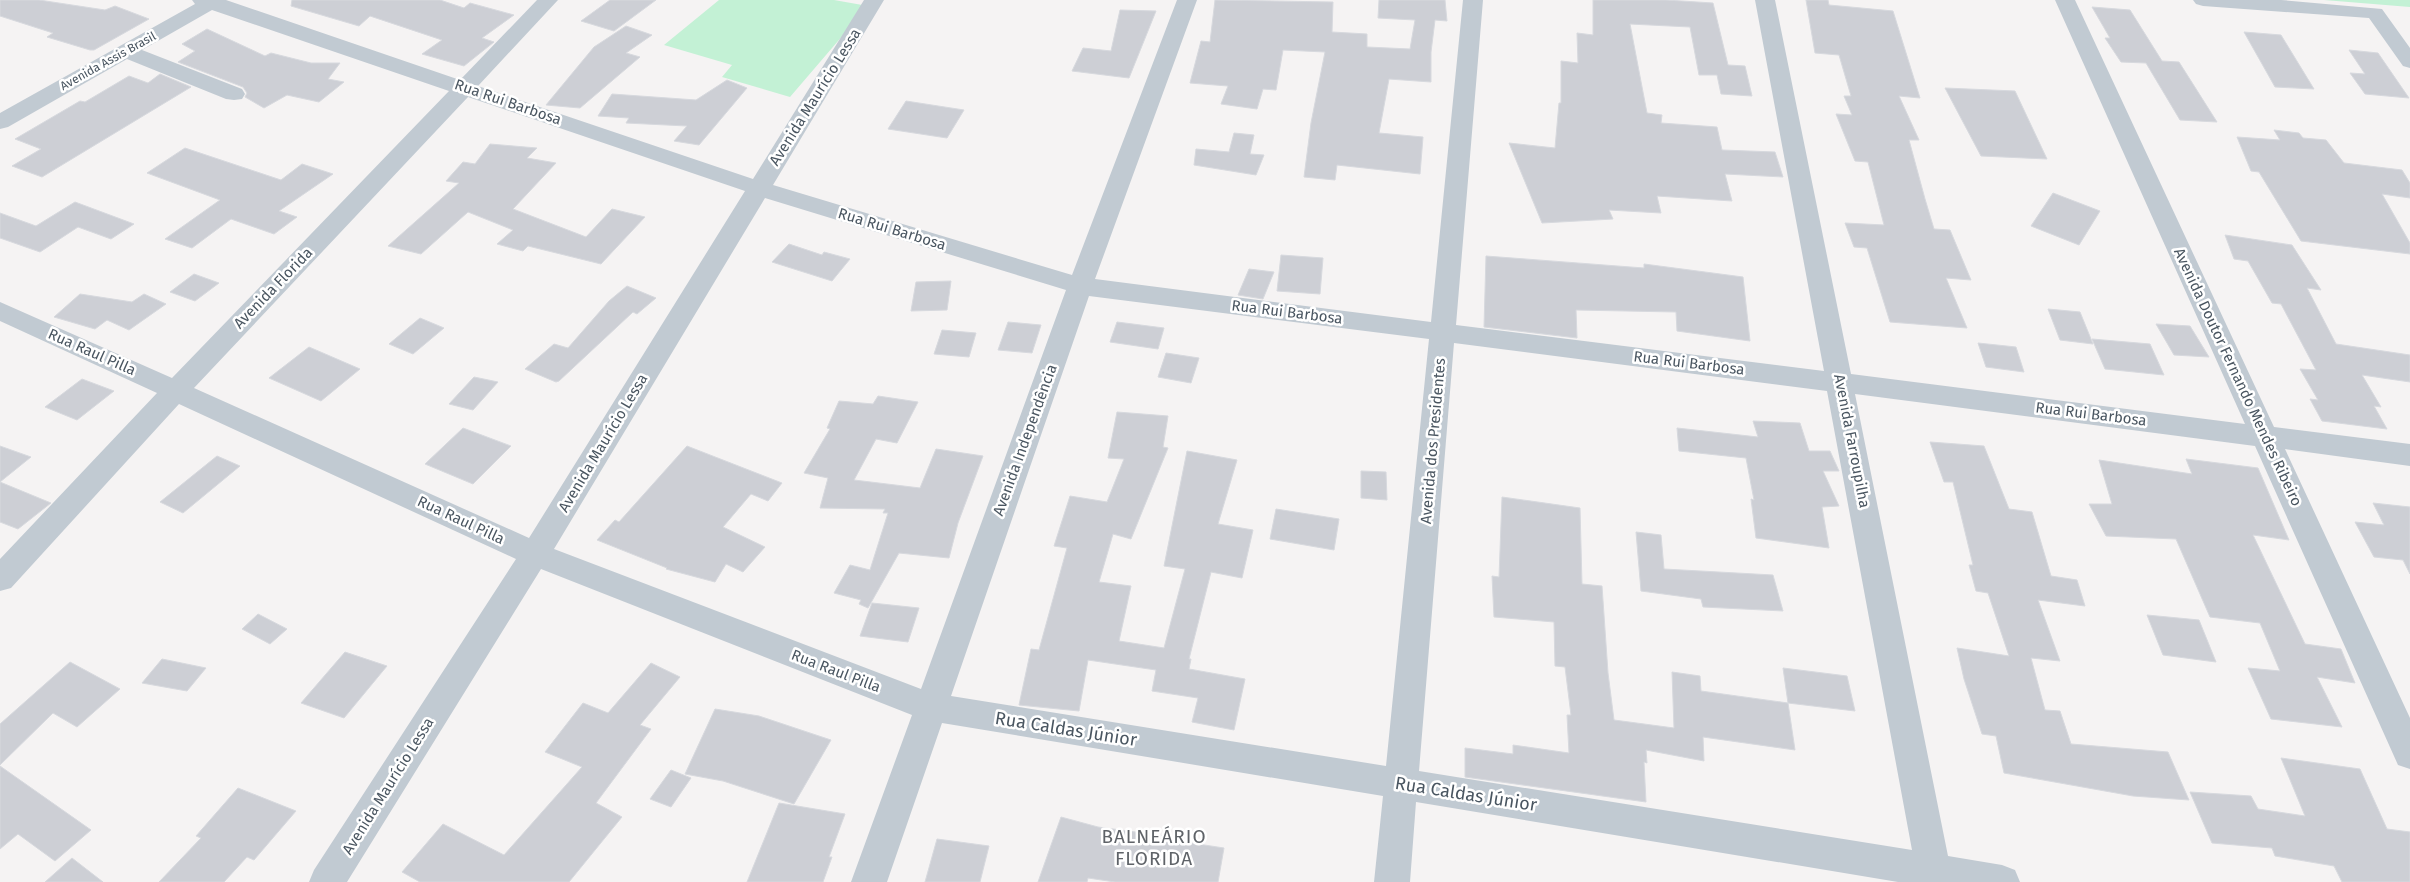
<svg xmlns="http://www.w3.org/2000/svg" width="2410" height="882" viewBox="0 0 2410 882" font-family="'Fira Sans',sans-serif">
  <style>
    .green { fill: #c3f1d5 }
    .building { fill: #cdcfd5; stroke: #d7d9de }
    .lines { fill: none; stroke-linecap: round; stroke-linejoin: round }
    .minor { fill: #c1cad2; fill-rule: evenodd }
    .labels { text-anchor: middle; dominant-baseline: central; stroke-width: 5; stroke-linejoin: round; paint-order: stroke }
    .far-street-label { font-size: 12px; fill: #4a5661; stroke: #fff }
    .street-label { font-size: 15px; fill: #4a5661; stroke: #fff }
    .near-street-label { font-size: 18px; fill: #4a5661; stroke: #fff }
    .near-neighbourhood-label { font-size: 19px; letter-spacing: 1px; fill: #5f6368; stroke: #fff }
  </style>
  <rect width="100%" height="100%" fill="#f5f3f3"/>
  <g class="green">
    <polygon points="719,0 834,0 868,6 790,97 722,77 732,65 664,45"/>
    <polygon points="2324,0 2410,0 2410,7"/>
  </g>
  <g class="building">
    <polygon points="0,0 39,0 105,10 115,6 149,19 94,50 90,50 47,37 53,33 0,16"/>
    <polygon points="292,0 440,0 464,8 470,3 514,15 482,38 494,42 464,66 422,54 442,40 370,16 359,26 291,6"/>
    <polygon points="610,0 656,0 614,31 581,21"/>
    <polygon points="1215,0 1333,2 1332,32 1367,34 1367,47 1410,49 1415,20 1378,18 1379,0 1445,0 1447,21 1435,20 1431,52 1431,82 1389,79 1379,133 1423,137 1420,174 1337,165 1335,180 1304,177 1311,123 1325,52 1283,50 1276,90 1263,89 1257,109 1221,104 1228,86 1190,83 1201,41 1210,42"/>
    <polygon points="1593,0 1666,0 1713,3 1728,65 1745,66 1752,96 1721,94 1717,75 1699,75 1690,27 1630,24 1647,113 1662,115 1661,123 1717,127 1722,150 1775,152 1783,177 1725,174 1732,201 1657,196 1661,213 1609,210 1613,219 1542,223 1509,143 1555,148 1559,103 1561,103 1561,61 1578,63 1577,33 1593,35"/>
    <polygon points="1806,0 1828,0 1829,5 1893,11 1920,98 1899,96 1919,140 1909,140 1925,199 1934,229 1950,230 1971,280 1946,278 1967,328 1890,322 1867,248 1854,247 1845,223 1884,225 1868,162 1855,161 1836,114 1852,115 1844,96 1851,96 1839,55 1815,53"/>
    <polygon points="2092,7 2130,10 2162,61 2179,62 2217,122 2180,120 2146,63 2121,62 2105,38 2110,38"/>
    <polygon points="1120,10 1156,11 1129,78 1072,71 1083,48 1111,51"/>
    <polygon points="626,26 652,35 626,53 640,57 580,108 546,105 594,47"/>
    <polygon points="207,29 265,56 271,53 311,63 340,63 328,79 344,82 319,102 287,95 264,108 245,97 247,93 243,87 178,62 195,51 182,44"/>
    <polygon points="2244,32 2281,35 2314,89 2275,87"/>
    <polygon points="2349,50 2378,53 2409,98 2365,94 2350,73 2365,74"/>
    <polygon points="160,74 191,87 42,177 12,166 41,149 15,139 80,101 85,102 129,76 148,83"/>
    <polygon points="727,80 747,88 699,145 674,141 687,126 626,123 629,118 598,116 612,94 696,100"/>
    <polygon points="1945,88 2015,91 2047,159 1981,156"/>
    <polygon points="906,101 964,110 947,138 888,129"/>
    <polygon points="2274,130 2299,133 2303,138 2326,140 2344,163 2402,170 2410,183 2410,198 2382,194 2410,243 2410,254 2301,241 2259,172 2251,171 2237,137 2280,140"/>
    <polygon points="1234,133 1254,135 1250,154 1264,155 1256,175 1194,165 1196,149 1229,152"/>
    <polygon points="490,144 537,148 527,158 556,163 513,209 586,237 612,209 645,217 601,264 528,246 523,251 497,244 513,230 468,212 421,254 388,246 459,183 446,181 463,162 475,164"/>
    <polygon points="185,148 281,180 302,164 333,174 279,211 297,217 274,234 231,219 192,248 165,239 220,200 147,173"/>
    <polygon points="2053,193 2100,211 2079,245 2031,226"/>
    <polygon points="75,202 134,224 111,239 78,227 40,252 0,238 0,213 36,226"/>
    <polygon points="2225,235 2292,245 2321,290 2307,288 2336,344 2410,355 2410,382 2362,375 2381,407 2374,406 2387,429 2322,421 2310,399 2318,400 2300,369 2316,370 2281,304 2272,303 2248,261 2234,259"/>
    <polygon points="789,244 822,255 824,252 850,259 832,281 772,262"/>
    <polygon points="1281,255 1323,258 1320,294 1277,291"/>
    <polygon points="1486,256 1644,268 1644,264 1743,277 1750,341 1677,331 1676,312 1576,310 1577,338 1484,327"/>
    <polygon points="1249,269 1274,272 1263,299 1238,295"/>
    <polygon points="194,274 219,283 195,301 170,292"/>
    <polygon points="951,281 947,310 911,311 916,282"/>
    <polygon points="627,286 656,298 637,314 633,312 559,381 556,382 525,369 554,344 568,348 609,301"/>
    <polygon points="80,294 132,302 144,294 166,304 129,330 107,320 95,329 54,317"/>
    <polygon points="2048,309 2080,312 2093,344 2060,340"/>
    <polygon points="420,318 444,328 413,354 389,344"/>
    <polygon points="1008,322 1041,325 1032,353 998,350"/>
    <polygon points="1117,322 1164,328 1158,349 1110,342"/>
    <polygon points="2156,324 2190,326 2209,357 2174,355"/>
    <polygon points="942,330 976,333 969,357 934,354"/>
    <polygon points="2092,339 2150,344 2164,375 2105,369"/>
    <polygon points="1978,343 2016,347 2024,372 1986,367"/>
    <polygon points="309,347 360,369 321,401 269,378"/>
    <polygon points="1166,353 1199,358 1191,383 1158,377"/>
    <polygon points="474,377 498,382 473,410 449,404"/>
    <polygon points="82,379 114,391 77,420 45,407"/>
    <polygon points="878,396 918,402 897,443 876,439 854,480 920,488 936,449 983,456 958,523 949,558 899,553 868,608 859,604 861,600 834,593 850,565 870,570 888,513 883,513 885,509 820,508 828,478 804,473 830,429 827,428 839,401 873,404"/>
    <polygon points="1117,412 1168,416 1163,447 1168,448 1131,539 1113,534 1099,582 1131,586 1119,641 1164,648 1185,569 1164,566 1187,451 1237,460 1218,524 1253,530 1242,578 1211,572 1189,659 1191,659 1189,669 1245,679 1234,730 1192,722 1198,698 1152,691 1156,670 1088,660 1079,711 1019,705 1031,649 1039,650 1067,548 1054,546 1070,496 1107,502 1124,459 1108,458"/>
    <polygon points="1753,421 1800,423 1809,451 1830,451 1839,471 1823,471 1839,506 1822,507 1829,548 1756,538 1751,499 1754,500 1746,458 1679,451 1677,428 1758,437"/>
    <polygon points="463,428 511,446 473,484 425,464"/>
    <polygon points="1930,442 1984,446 2009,509 2032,512 2051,576 2077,580 2085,606 2038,600 2060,661 2031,658 2045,710 2060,711 2071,744 2168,752 2189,800 2133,796 2004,773 1996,736 1982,734 1964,679 1957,648 2009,656 1988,593 1976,591 1969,565 1973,565 1953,482 1944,482"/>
    <polygon points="0,446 31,457 0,482 51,503 18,529 0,522"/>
    <polygon points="687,446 782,483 768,501 751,494 723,527 765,547 743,572 726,564 715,582 666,569 667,568 597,540 615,520 619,522"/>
    <polygon points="217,456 240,466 183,513 160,502"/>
    <polygon points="2186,459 2258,468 2289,540 2253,535 2305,644 2341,649 2355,683 2317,677 2342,727 2271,719 2248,668 2280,671 2260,623 2210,617 2176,539 2106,536 2089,504 2112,504 2099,460 2192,474"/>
    <polygon points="1361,471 1386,472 1387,500 1361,498"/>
    <polygon points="1502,497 1580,508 1582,584 1602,586 1608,673 1614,720 1674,728 1672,672 1700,676 1701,691 1788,703 1795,750 1703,737 1704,761 1646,750 1647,763 1644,762 1646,802 1465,777 1465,748 1513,754 1513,745 1569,753 1567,715 1571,715 1565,667 1555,666 1554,622 1494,617 1492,576 1499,577"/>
    <polygon points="2373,503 2410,507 2410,574 2403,560 2374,557 2355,522 2384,525"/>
    <polygon points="1276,509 1339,519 1334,550 1270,539"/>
    <polygon points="1636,532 1661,535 1664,569 1773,575 1783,611 1703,607 1701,599 1641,591"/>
    <polygon points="872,603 919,608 908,642 860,636"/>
    <polygon points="258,614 287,629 270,644 242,629"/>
    <polygon points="2147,615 2199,620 2216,662 2163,655"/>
    <polygon points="345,652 387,666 344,718 301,703"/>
    <polygon points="162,659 206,668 187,691 142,683"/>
    <polygon points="70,662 120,689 77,727 53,713 0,765 0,724"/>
    <polygon points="651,663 680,677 640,725 651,729 596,803 622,817 569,882 420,882 402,872 443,824 504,855 582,767 545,752 583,703 608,713"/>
    <polygon points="1783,668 1847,676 1855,711 1788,703"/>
    <polygon points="715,709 759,716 831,740 794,804 723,781 685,774"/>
    <polygon points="2281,758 2360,769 2387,829 2410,832 2410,882 2342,882 2334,866 2275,856 2272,848 2212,843 2190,792 2251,796 2258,809 2305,816"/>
    <polygon points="0,766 91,830 55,861 18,834 0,849"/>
    <polygon points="671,770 691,778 671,807 650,799"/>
    <polygon points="238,788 296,811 254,860 247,857 224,882 159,882 201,838 196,836"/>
    <polygon points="779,803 845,814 829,857 832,857 823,882 747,882"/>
    <polygon points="1061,817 1098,827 1166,836 1165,839 1224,848 1218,882 1115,882 1088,878 1087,882 1038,882"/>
    <polygon points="937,839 989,846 980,882 925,882"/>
    <polygon points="72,858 103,882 45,882"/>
  </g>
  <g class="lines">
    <g class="minor">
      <path d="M192 0H226L460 80 537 0H558L478 86 753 179 864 0H884L773 185 1072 275 1177 0H1197L1095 279 1431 322 1463 0H1483L1456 325 1824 371 1755 0H1775L1851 374 2245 424 2055 0H2075L2274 427 2410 444V466L2285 449 2410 718V769L2398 765 2255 446 1855 394 1948 856 2002 865 2015 870 2020 882H1898L1416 802 1410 882H1374L1383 796 942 723 887 882H851L912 715 541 569 347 882H309L314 870 516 559 179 404 11 588 0 591V559L157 393 0 321V302L172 378 449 91 212 10 142 50 242 89 245 94 242 99 234 100 226 99 127 59 8 127 0 129V113L195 4ZM468 97 745 191 529 538 194 388ZM765 198 1066 290 921 689 554 549ZM1089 296 1429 339 1386 766 951 696ZM1454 343 1827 391 1912 850 1419 771Z"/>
      <polygon points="2193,0 2281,0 2382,9 2410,48 2410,68 2403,66 2369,18 2203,6 2196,4"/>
    </g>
  </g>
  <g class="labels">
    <g class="far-street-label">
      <text transform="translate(108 61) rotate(-29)">Avenida Assis Brasil</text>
    </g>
    <g class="street-label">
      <text transform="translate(815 97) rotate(-58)">Avenida Maurício Lessa</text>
      <text transform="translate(508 102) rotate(19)">Rua Rui Barbosa</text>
      <text transform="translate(892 229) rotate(17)">Rua Rui Barbosa</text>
      <text transform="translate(273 288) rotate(-46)">Avenida Florida</text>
      <text transform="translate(1287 312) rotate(7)">Rua Rui Barbosa</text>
      <text transform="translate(92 352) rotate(24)">Rua Raul Pilla</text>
      <text transform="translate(1689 363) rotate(7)">Rua Rui Barbosa</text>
      <text transform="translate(2238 377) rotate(65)">Avenida Doutor Fernando Mendes Ribeiro</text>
      <text transform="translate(2091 414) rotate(7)">Rua Rui Barbosa</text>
      <text transform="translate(1025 440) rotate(-70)">Avenida Independência</text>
      <text transform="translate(1433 441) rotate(-85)">Avenida dos Presidentes</text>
      <text transform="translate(1852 441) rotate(79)">Avenida Farroupilha</text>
      <text transform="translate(603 443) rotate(-59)">Avenida Maurício Lessa</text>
      <text transform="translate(461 520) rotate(25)">Rua Raul Pilla</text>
      <text transform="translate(836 671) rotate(21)">Rua Raul Pilla</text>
      <text transform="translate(388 786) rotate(-58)">Avenida Maurício Lessa</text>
    </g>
    <g class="near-street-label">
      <text transform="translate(1066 729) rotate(9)">Rua Caldas Júnior</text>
      <text transform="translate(1466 794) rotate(9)">Rua Caldas Júnior</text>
    </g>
    <g class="near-neighbourhood-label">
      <text x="1154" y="836">BALNEÁRIO<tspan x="1154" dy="22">FLORIDA</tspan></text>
    </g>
  </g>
</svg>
